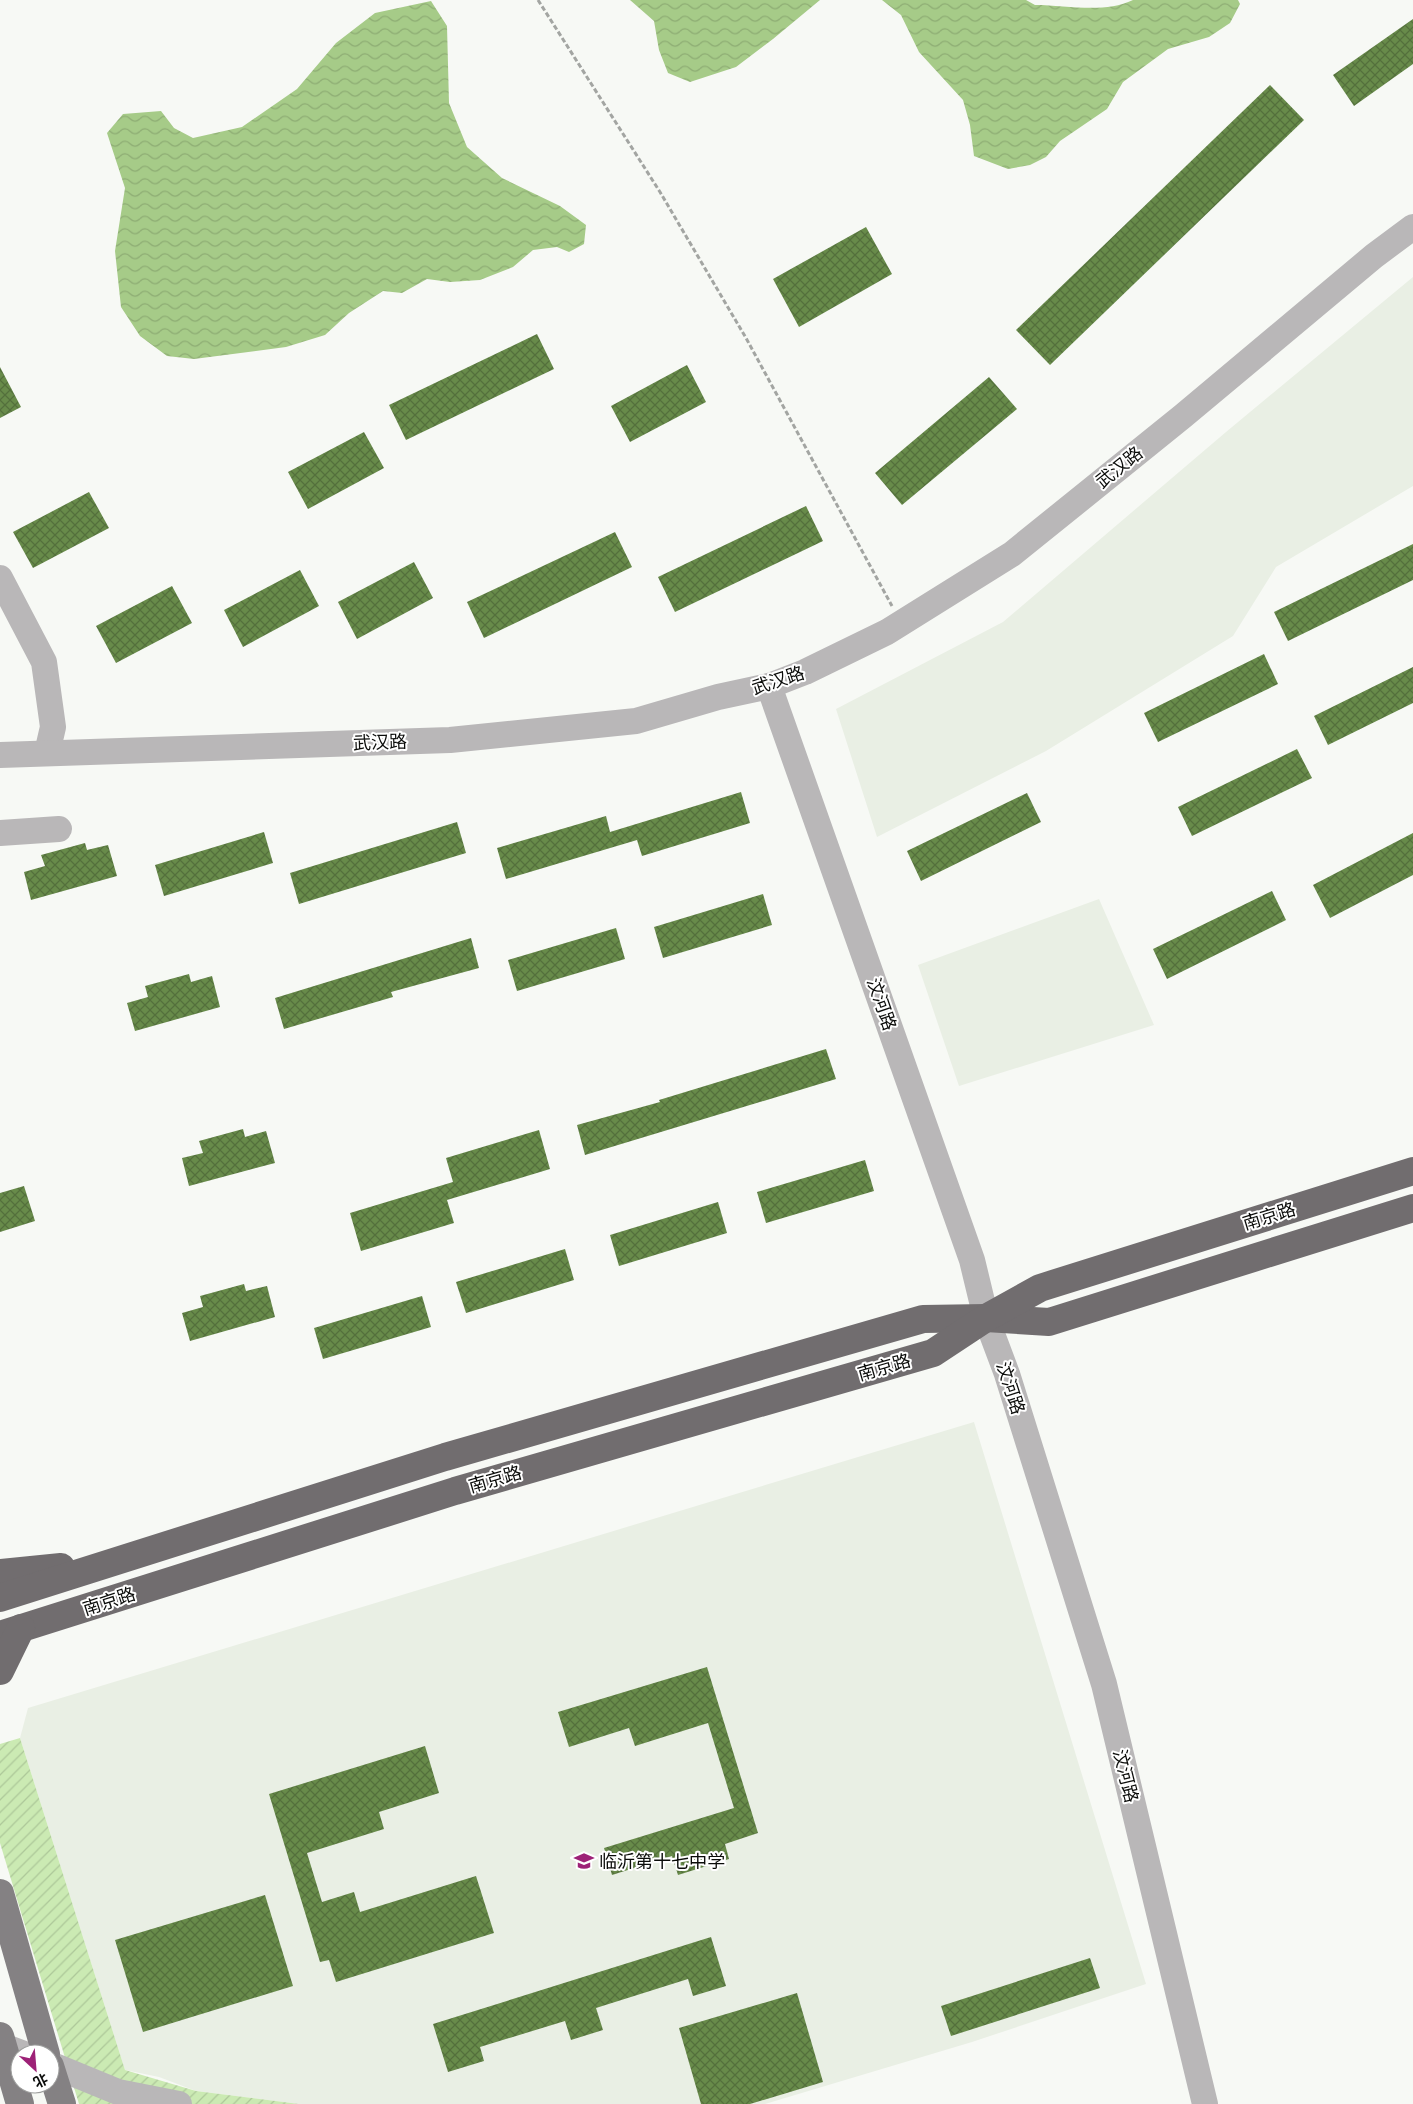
<svg xmlns="http://www.w3.org/2000/svg" width="1413" height="2104" viewBox="0 0 1413 2104" font-family="'DejaVu Sans','Noto Sans SC',sans-serif">
  <style>
    .built { fill: #e9efe4 }
    .garden { fill: url(#garden-furrows) }
    .water { fill: url(#water-waves) }
    .building { fill: url(#building-cross-hatch) }
    .lines { fill: none; stroke-linecap: round; stroke-linejoin: round }
    .path { stroke: #a3a5a2; stroke-width: 3; stroke-dasharray: 5 2.5; stroke-linecap: butt }
    .minor { stroke: #b9b7b8; stroke-width: 26 }
    .major { stroke: #848183; stroke-width: 28 }
    .highway { stroke: #716d6f; stroke-width: 28 }
    .major-bridge { stroke: #848183; stroke-width: 28 }
    .labels { text-anchor: middle; dominant-baseline: central; stroke-width: 4; stroke-linejoin: round; paint-order: stroke }
    .street-label { font-size: 18px; fill: #0b0c0a; stroke: #fff }
    .poi-label { font-size: 18px; fill: #0b0c0a; stroke: #fff; text-anchor: start }
  </style>
  <defs>
    <pattern id="garden-furrows" width="10" height="10" patternUnits="userSpaceOnUse" patternTransform="scale(1.25)"><rect width="10" height="10" fill="#cbeab3"/><path d="M-1 1l2-2M0 10L10 0M9 11l2-2" fill="none" stroke="#adc899"/></pattern>
    <pattern id="water-waves" width="16" height="10" patternUnits="userSpaceOnUse" patternTransform="scale(1.25)"><rect width="16" height="10" fill="#a6cb88"/><path d="M0 5q4-4 8 0t8 0" fill="none" stroke="#8ead74"/></pattern>
    <pattern id="building-cross-hatch" width="8" height="8" patternUnits="userSpaceOnUse" patternTransform="scale(1.25)"><rect width="8" height="8" fill="#688b4a"/><path d="M0 0l8 8M0 8l8-8" fill="none" stroke="#54703c"/></pattern>
  </defs>
  <rect width="100%" height="100%" fill="#f7f9f5"/>
  <g class="built">
    <polygon points="1413,277 1413,486 1276,567 1233,636 1046,751 877,837 836,709 1003,622 1226,432"/>
    <polygon points="1099,899 1154,1025 959,1086 918,965"/>
    <polygon points="974,1422 1146,1984 972,2042 765,2104 299,2104 196,2091 159,2077 125,2070 20,1738 28,1708"/>
  </g>
  <polygon class="garden" points="20,1738 125,2070 196,2091 299,2104 79,2104 0,1843 0,1744"/>
  <g class="water">
    <polygon points="630,0 820,0 773,39 736,67 690,82 668,73 659,50 654,21"/>
    <path d="M882 0H1026L1035 5C1067 5 1104 14 1133 0H1238L1240 4 1230 23 1209 37 1168 49 1123 82 1107 109 1060 141 1046 157 1030 165 1008 169 974 156 970 125 963 100 919 52 901 15Z"/>
    <polygon points="431,1 447,26 449,103 467,147 502,178 560,206 586,225 584,244 569,252 557,247 533,250 513,267 480,280 450,282 427,279 402,293 383,291 349,313 325,335 286,347 194,359 167,356 140,336 121,307 115,251 125,188 107,133 123,114 161,111 174,128 193,138 242,127 297,89 336,43 375,13"/>
  </g>
  <g class="building">
    <polygon points="1413,19 1413,64 1354,106 1333,75"/>
    <polygon points="1270,85 1304,120 1050,365 1016,330"/>
    <polygon points="866,227 892,274 799,327 773,279"/>
    <polygon points="537,334 554,369 406,440 389,405"/>
    <polygon points="687,365 706,402 630,442 611,406"/>
    <polygon points="0,367 21,407 0,418"/>
    <polygon points="989,377 1017,409 902,505 875,473"/>
    <polygon points="364,432 384,468 308,509 288,472"/>
    <polygon points="89,492 109,528 33,568 13,532"/>
    <polygon points="806,506 823,541 675,612 658,577"/>
    <polygon points="615,532 632,567 484,638 467,602"/>
    <polygon points="1413,544 1413,580 1288,641 1274,612"/>
    <polygon points="414,562 433,598 357,639 338,602"/>
    <polygon points="300,570 319,606 243,647 224,610"/>
    <polygon points="172,586 192,623 116,663 96,626"/>
    <polygon points="1264,654 1278,684 1158,742 1144,713"/>
    <polygon points="1413,667 1413,703 1328,745 1314,716"/>
    <polygon points="1297,749 1312,778 1192,836 1178,807"/>
    <polygon points="741,792 750,823 642,856 637,840 506,879 497,848 606,816 610,832"/>
    <polygon points="1027,793 1041,822 921,881 907,851"/>
    <polygon points="457,822 466,853 299,904 290,873"/>
    <polygon points="264,832 273,863 164,896 155,865"/>
    <polygon points="1413,833 1413,875 1330,918 1313,885"/>
    <polygon points="85,843 87,850 108,845 117,876 31,900 24,872 45,866 41,855"/>
    <polygon points="1272,891 1286,920 1167,979 1153,949"/>
    <polygon points="763,894 772,925 663,958 654,927"/>
    <polygon points="616,928 625,959 517,991 508,960"/>
    <polygon points="471,938 479,968 391,992 393,997 284,1029 275,998"/>
    <polygon points="189,974 191,982 212,976 220,1007 135,1031 127,1003 148,997 145,986"/>
    <polygon points="826,1049 836,1079 585,1155 577,1125 660,1102 659,1100"/>
    <polygon points="243,1129 245,1137 266,1131 275,1163 189,1186 182,1158 203,1153 199,1141"/>
    <polygon points="539,1130 550,1169 447,1200 454,1223 361,1251 350,1213 453,1182 446,1158"/>
    <polygon points="865,1160 874,1191 766,1223 757,1192"/>
    <polygon points="24,1186 35,1221 0,1232 0,1193"/>
    <polygon points="718,1202 727,1233 619,1266 610,1235"/>
    <polygon points="565,1249 574,1280 466,1313 456,1282"/>
    <polygon points="244,1284 246,1291 267,1286 275,1317 190,1341 182,1313 203,1307 200,1296"/>
    <polygon points="422,1296 431,1327 323,1359 314,1328"/>
    <polygon points="707,1667 758,1833 725,1844 729,1859 678,1875 672,1856 612,1875 604,1848 734,1808 708,1723 635,1746 629,1728 569,1747 558,1712"/>
    <polygon points="425,1746 439,1793 379,1812 384,1829 307,1853 322,1902 354,1892 360,1912 476,1876 494,1933 336,1982 329,1960 320,1962 269,1794"/>
    <polygon points="265,1895 293,1986 143,2032 115,1940"/>
    <polygon points="711,1937 726,1986 693,1996 688,1979 596,2008 603,2030 571,2040 565,2021 480,2047 484,2061 448,2072 433,2024"/>
    <polygon points="1090,1958 1100,1988 951,2036 941,2006"/>
    <polygon points="797,1993 823,2082 750,2104 701,2104 679,2028"/>
  </g>
  <g class="lines">
    <polyline class="path" points="538,0 660,192 746,338 892,606"/>
    <g class="minor">
      <polyline points="0,578 44,662 53,727 47,753"/>
      <polyline points="769,686 972,1260 986,1318 1007,1374 1104,1684 1205,2104"/>
      <polyline points="0,755 450,740 636,721 718,697 769,686 805,672 887,632 1012,554 1183,416 1374,256 1413,227"/>
      <polyline points="0,833 59,829"/>
      <polyline points="0,2045 24,2054"/>
      <polyline points="50,2064 118,2092 179,2104"/>
    </g>
    <g class="major">
      <polyline points="0,1893 46,2054"/>
      <polyline points="50,2066 62,2104"/>
    </g>
    <g class="highway">
      <polyline points="0,1573 61,1567"/>
      <polyline points="0,1598 445,1457 923,1319 986,1318 1049,1322 1413,1208"/>
      <polyline points="0,1635 455,1491 933,1353 986,1318 1040,1288 1413,1171"/>
      <polyline points="0,1671 21,1628"/>
    </g>
    <polyline class="major-bridge" points="0,2036 20,2104"/>
  </g>
  <defs>
    <symbol id="school-bare" viewBox="-9 -9 18 18"><path d="M0-5L7-2L0 1L-7-2ZM-4 1L0 2.5L4 1V4Q0 6-4 4Z" fill="#9d2177" stroke="#fff" stroke-width="2.5" paint-order="stroke"/></symbol>
  </defs>
  <g fill-rule="evenodd">
    <use href="#school-bare" x="570" y="1847" width="28" height="28"/>
  </g>
  <g class="labels">
    <g class="street-label">
      <text transform="translate(1119 467) rotate(-39)">武汉路</text>
      <text transform="translate(778 680) rotate(-18)">武汉路</text>
      <text transform="translate(380 742) rotate(-2)">武汉路</text>
      <text transform="translate(882 1004) rotate(71)">汶河路</text>
      <text transform="translate(1269 1216) rotate(-17)">南京路</text>
      <text transform="translate(884 1367) rotate(-16)">南京路</text>
      <text transform="translate(1011 1388) rotate(72)">汶河路</text>
      <text transform="translate(495 1479) rotate(-16)">南京路</text>
      <text transform="translate(109 1601) rotate(-18)">南京路</text>
      <text transform="translate(1126 1776) rotate(76)">汶河路</text>
    </g>
    <g class="poi-label">
      <text x="599" y="1861">临沂第十七中学</text>
    </g>
  </g>
  <g transform="translate(35 2069) rotate(154)"><circle r="24" fill="#ffffff" stroke="#9d9e9d"/>
  <path d="M0-4L9 19L0 12L-9 19Z" fill="#9d2177"/>
  <text y="-8" font-size="14" font-weight="bold" text-anchor="middle" fill="#0b0c0a">北</text>
  </g>
</svg>
